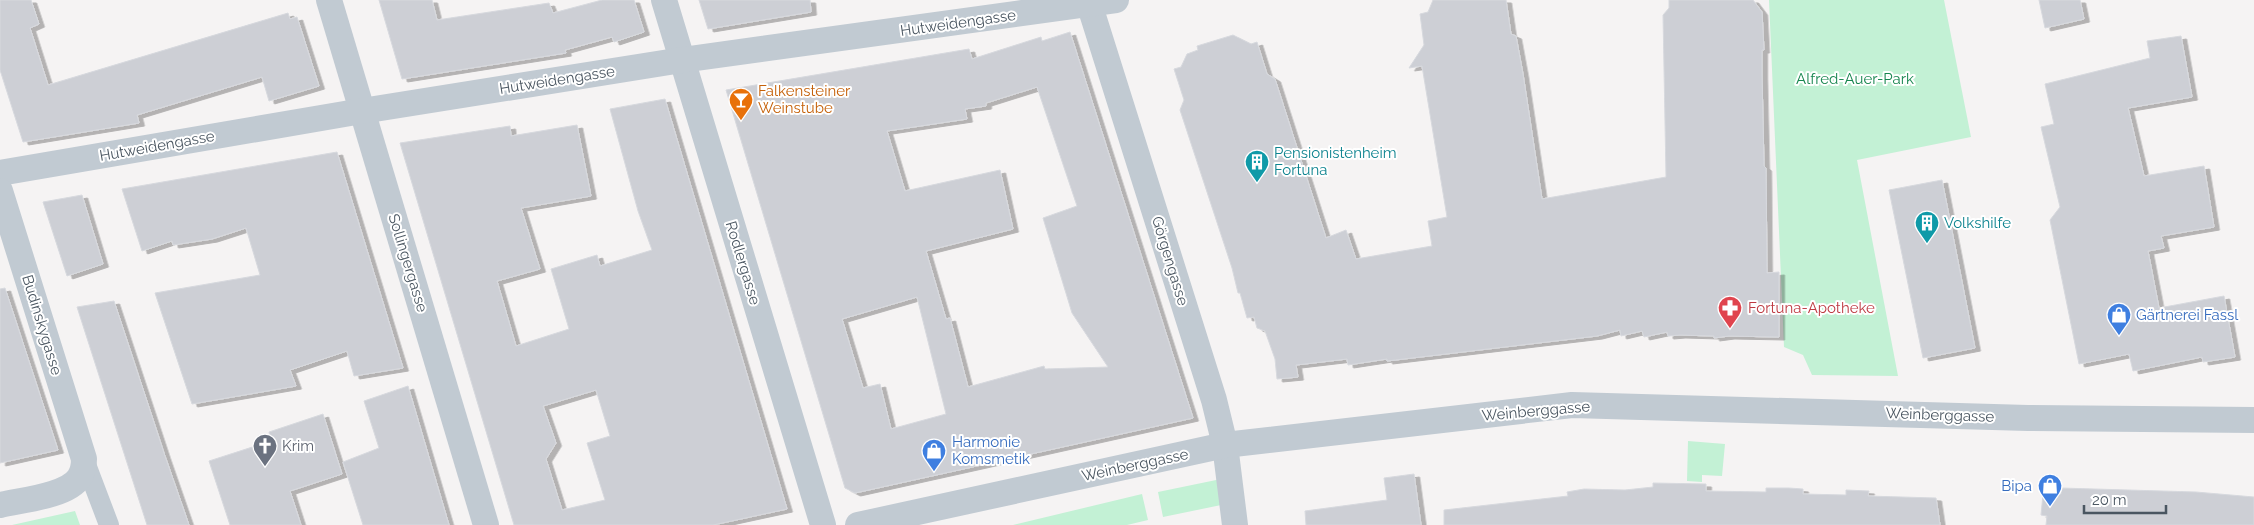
<svg xmlns="http://www.w3.org/2000/svg" width="2254" height="525" viewBox="0 0 2254 525" font-family="Raleway,sans-serif">
  <style>
    .green { fill: #c3f1d5 }
    .building { fill: #cdcfd5; stroke: #d7d9de; fill-rule: evenodd; filter: url(#shadow) }
    .lines { fill: none; stroke-linecap: round; stroke-linejoin: round }
    .pedestrian { stroke: #c1cad2; stroke-width: 20 }
    .minor { stroke: #c1cad2; stroke-width: 26 }
    .labels { text-anchor: middle; dominant-baseline: central; stroke-width: 4; stroke-linejoin: round; paint-order: stroke }
    .street-label { font-size: 15px; fill: #4a5661; stroke: #fff }
    .park-label { font-size: 15px; fill: #17864f; stroke: #fff }
    .food-label { font-size: 15px; fill: #c56008; stroke: #fff; text-anchor: start }
    .culture-label { font-size: 15px; fill: #0d838f; stroke: #fff; text-anchor: start }
    .health-label { font-size: 15px; fill: #be3a42; stroke: #fff; text-anchor: start }
    .shop-label { font-size: 15px; fill: #366cbe; stroke: #fff; text-anchor: start }
    .worship-label { font-size: 15px; fill: #5b616d; stroke: #fff; text-anchor: start }
  </style>
  <defs>
    <filter id="shadow"><feDropShadow dx="5.5" dy="3" stdDeviation="0" flood-color="#0004"/></filter>
  </defs>
  <rect width="100%" height="100%" fill="#f5f3f3"/>
  <g class="green">
    <polygon points="1769,0 1944,0 1971,137 1857,160 1898,376 1812,375 1803,355 1784,347"/>
    <polygon points="1688,441 1725,444 1722,476 1702,475 1702,482 1687,481"/>
    <polygon points="1221,479 1226,504 1163,517 1158,492"/>
    <polygon points="1142,494 1148,520 1127,525 1013,525"/>
    <polygon points="75,511 80,525 12,525"/>
  </g>
  <g class="building">
    <polygon points="0,0 31,0 39,24 30,28 48,85 288,13 290,19 297,17 319,86 269,101 262,77 137,115 139,123 23,142 0,70"/>
    <polygon points="379,0 432,0 437,20 549,3 553,13 602,0 634,0 644,32 614,42 612,37 565,50 566,53 402,79"/>
    <polygon points="699,0 810,0 811,12 708,29"/>
    <polygon points="1433,0 1506,0 1511,34 1516,36 1523,74 1542,199 1666,177 1663,15 1669,8 1669,0 1753,0 1762,12 1764,50 1762,50 1762,76 1764,166 1766,168 1767,273 1779,272 1779,337 1729,336 1714,338 1714,336 1680,335 1668,336 1667,332 1644,337 1642,331 1621,336 1620,330 1597,336 1387,361 1387,359 1348,365 1347,359 1296,365 1298,377 1277,379 1275,359 1265,331 1257,328 1254,317 1247,318 1240,293 1238,293 1232,268 1180,110 1184,100 1174,69 1181,67 1187,54 1198,50 1197,46 1233,35 1251,44 1257,42 1267,74 1275,79 1326,238 1346,230 1356,259 1432,246 1428,221 1447,217 1422,66 1409,68 1424,45 1420,14 1428,12"/>
    <polygon points="2039,0 2080,0 2084,19 2045,28"/>
    <path d="M1070 32 1193 418 855 493 845 488 726 90 969 49 972 59 1041 37 1042 41ZM1037 87 1077 206 1043 218 1072 313 1108 367 1045 369 1044 366 968 387 950 318 946 319 926 251 1013 229 1000 170 905 191 887 131 967 119 965 109 986 106V103ZM917 297 946 414 891 429 880 384 863 388 842 319Z"/>
    <polygon points="2181,36 2192,97 2128,108 2144,176 2204,166 2214,227 2161,236 2164,248 2148,251 2159,308 2224,296 2235,357 2203,362 2202,357 2133,371 2129,354 2079,364 2050,220 2060,207 2041,127 2054,124 2045,84 2150,58 2147,41"/>
    <path d="M665 99 787 509 713 525H514L400 143 510 126 511 136 577 125 591 196 521 208 540 269 497 281 516 346 569 329 551 269 597 255 600 266 652 250 638 211 610 109ZM596 390 610 436 587 443 605 500 562 510 546 459 556 443 543 406Z"/>
    <polygon points="337,152 403,368 354,376 347,351 290,370 296,386 192,404 155,293 260,275 246,228 212,239 173,245 172,241 142,251 122,189"/>
    <polygon points="1942,180 1975,348 1923,358 1889,190"/>
    <polygon points="82,195 103,264 67,276 43,202"/>
    <polygon points="5,288 58,450 0,463 0,289"/>
    <polygon points="114,301 165,456 189,525 147,525 77,307"/>
    <polygon points="408,386 449,525 363,525 343,462 379,448 364,401"/>
    <polygon points="323,414 342,474 290,491 301,525 230,525 209,461 271,441 269,432"/>
    <polygon points="1414,474 1421,525 1306,525 1305,511 1387,500 1384,478"/>
    <polygon points="1653,483 1706,484 1706,491 1766,492 1766,488 1789,488 1803,489 1803,494 1846,495 1846,490 1869,491 1868,496 1936,498 1940,525 1444,525 1444,510 1568,496 1567,492 1584,489 1625,490 1653,487"/>
    <polygon points="2061,488 2196,492 2254,497 2254,525 2046,525 2047,516 2041,515 2043,494 2061,494"/>
  </g>
  <g class="lines">
    <polyline class="pedestrian" points="84,459 109,525"/>
    <g class="minor">
      <polyline points="329,0 486,525"/>
      <polyline points="664,0 823,525"/>
      <polyline points="1088,0 1214,400 1225,445 1235,525"/>
      <polyline points="0,173 362,111 682,60 1116,0"/>
      <path d="M0 191 84 459C84 465 83 472 79 478 67 496 21 500 0 505"/>
      <polyline points="858,525 1225,445 1572,405 2028,418 2254,420"/>
    </g>
  </g>
  <defs>
    <symbol id="bar-pin" viewBox="-11 -11 22 30"><path d="M0 17L-7.5 6A9.5 9.5 0 1 1 7.5 6Z" fill="#e8710a" stroke="#fff"/><path d="M-6-5H6L.8 .8V4.5H3.5V6h-7V4.5H-.8V.8Z" fill="#fff"/></symbol>
    <symbol id="building-pin" viewBox="-11 -11 22 30"><path d="M0 17L-7.5 6A9.5 9.5 0 1 1 7.5 6Z" fill="#0f9aa8" stroke="#fff"/><path d="M-4-6H4V6H1V3H-1V6H-4ZM-2.5-4.3h1.7v1.8h-1.7ZM.8-4.3h1.7v1.8H.8ZM-2.5-1h1.7V.8h-1.7ZM.8-1h1.7V.8H.8Z" fill="#fff"/></symbol>
    <symbol id="pharmacy-pin" viewBox="-11 -11 22 30"><path d="M0 17L-7.5 6A9.5 9.5 0 1 1 7.5 6Z" fill="#e0444e" stroke="#fff"/><path d="M-2-6h4v4h4v4h-4v4h-4v-4h-4v-4h4Z" fill="#fff"/></symbol>
    <symbol id="shop-pin" viewBox="-11 -11 22 30"><path d="M0 17L-7.5 6A9.5 9.5 0 1 1 7.5 6Z" fill="#3f7fe0" stroke="#fff"/><path d="M-5-2.5h2.3a2.7 3.5 0 0 1 5.4 0H5L5.5 6h-11ZM-1.5-2.5h3a1.5 2.3 0 0 0-3 0Z" fill="#fff"/></symbol>
    <symbol id="church-pin" viewBox="-11 -11 22 30"><path d="M0 17L-7.5 6A9.5 9.5 0 1 1 7.5 6Z" fill="#6b7280" stroke="#fff"/><path d="M-1.2-6h2.4v3.5h3.3v2.4h-3.3V6h-2.4V-.1h-3.3v-2.4h3.3Z" fill="#fff"/></symbol>
  </defs>
  <g fill-rule="evenodd">
    <use href="#bar-pin" x="727" y="86" width="28" height="38"/>
    <use href="#building-pin" x="1243" y="148" width="28" height="38"/>
    <use href="#building-pin" x="1913" y="209" width="28" height="38"/>
    <use href="#pharmacy-pin" x="1716" y="294" width="28" height="38"/>
    <use href="#shop-pin" x="2105" y="301" width="28" height="38"/>
    <use href="#church-pin" x="251" y="432" width="28" height="38"/>
    <use href="#shop-pin" x="920" y="437" width="28" height="38"/>
    <use href="#shop-pin" x="2036" y="472" width="28" height="38"/>
  </g>
  <g class="labels">
    <g class="street-label">
      <text transform="translate(958 23) rotate(-8)">Hutweidengasse</text>
      <text transform="translate(557 80) rotate(-9)">Hutweidengasse</text>
      <text transform="translate(157 146) rotate(-10)">Hutweidengasse</text>
      <text transform="translate(1170 261) rotate(73)">Görgengasse</text>
      <text transform="translate(408 263) rotate(73)">Sollingergasse</text>
      <text transform="translate(743 263) rotate(73)">Rodlergasse</text>
      <text transform="translate(42 325) rotate(73)">Budinskygasse</text>
      <text transform="translate(1536 411) rotate(-5)">Weinberggasse</text>
      <text transform="translate(1940 415) rotate(2)">Weinberggasse</text>
      <text transform="translate(1135 465) rotate(-12)">Weinberggasse</text>
    </g>
    <g class="park-label">
      <text x="1855" y="79">Alfred-Auer-Park</text>
    </g>
    <g class="food-label">
      <text x="758" y="91">Falkensteiner<tspan x="758" dy="17">Weinstube</tspan></text>
    </g>
    <g class="culture-label">
      <text x="1274" y="153">Pensionistenheim<tspan x="1274" dy="17">Fortuna</tspan></text>
      <text x="1944" y="223">Volkshilfe</text>
    </g>
    <g class="health-label">
      <text x="1748" y="308">Fortuna-Apotheke</text>
    </g>
    <g class="shop-label">
      <text x="2136" y="315">Gärtnerei Fassl</text>
      <text x="952" y="442">Harmonie<tspan x="952" dy="17">Komsmetik</tspan></text>
      <text x="2032" y="486" text-anchor="end">Bipa</text>
    </g>
    <g class="worship-label">
      <text x="282" y="446">Krim</text>
    </g>
  </g>
  <path d="M2084 505v8h82v-8" fill="none" stroke="#4a5661" stroke-width="2.5"/>
  <text x="2092" y="505" font-size="15" fill="#4a5661" stroke="#ffffff" stroke-width="4" paint-order="stroke">20 m</text>
</svg>
